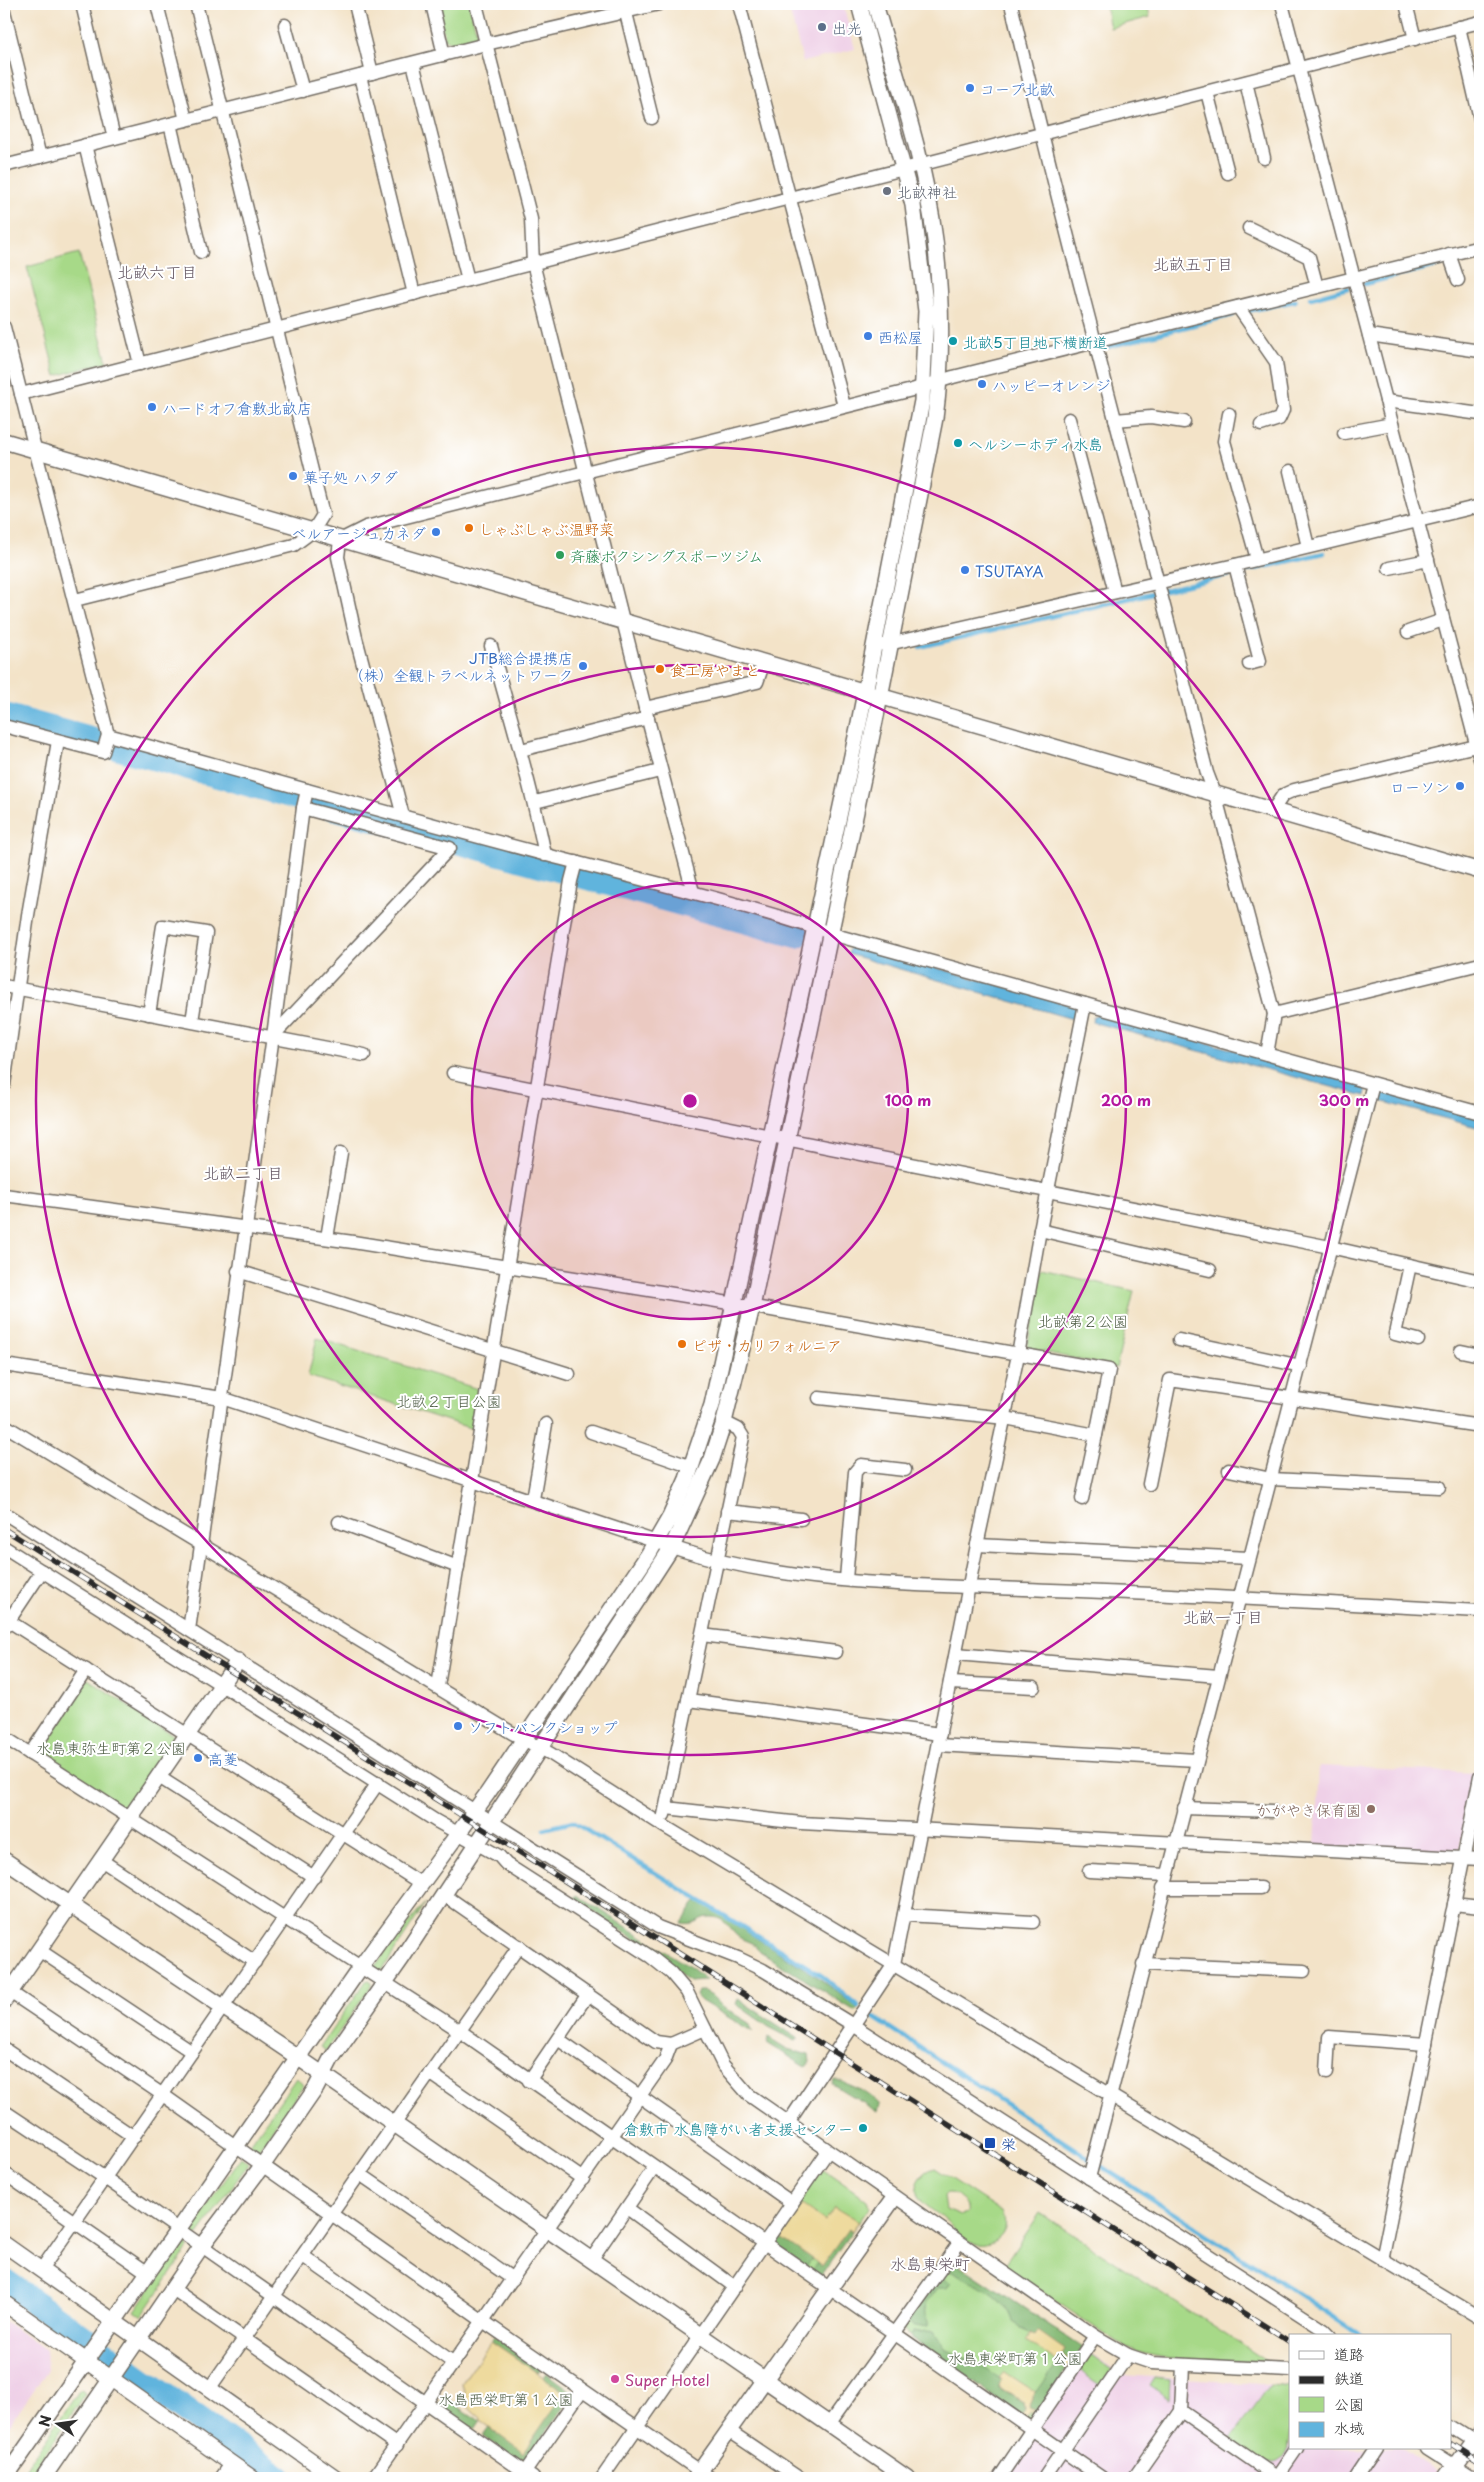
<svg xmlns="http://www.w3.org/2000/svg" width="1484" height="2482" viewBox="0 0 1484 2482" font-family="'Playpen Sans','Klee One',sans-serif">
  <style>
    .built { fill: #efd0e7 }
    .green { fill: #a7d988; stroke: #69825a; fill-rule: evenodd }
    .forest { fill: #85b974; stroke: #587250 }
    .sand { fill: #eeda9e; stroke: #8c8264 }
    .water { fill: #61b4dd; stroke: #467084 }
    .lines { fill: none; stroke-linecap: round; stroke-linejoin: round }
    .stream { stroke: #61b4dd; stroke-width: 4.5 }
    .river { stroke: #61b4dd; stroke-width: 26 }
    .minor-casing { stroke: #716b62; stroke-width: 15 }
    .tertiary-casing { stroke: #716b62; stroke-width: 18 }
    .minor { stroke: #fff; stroke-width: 12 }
    .tertiary { stroke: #fff; stroke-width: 15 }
    .rail-casing { stroke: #2b2b2b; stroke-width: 5.5 }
    .rail { stroke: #fff; stroke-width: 4; stroke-dasharray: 11; stroke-linecap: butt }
    .ring { fill: none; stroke: #b5179e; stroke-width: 2.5 }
    .service-dot { fill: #5c6f8a; stroke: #fff; stroke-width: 2 }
    .shop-dot { fill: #3f7fe0; stroke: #fff; stroke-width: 2 }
    .worship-dot { fill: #6b7280; stroke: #fff; stroke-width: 2 }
    .culture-dot { fill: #0f9aa8; stroke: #fff; stroke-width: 2 }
    .food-dot { fill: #e8710a; stroke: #fff; stroke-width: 2 }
    .leisure-dot { fill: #2e9e5b; stroke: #fff; stroke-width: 2 }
    .education-dot { fill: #8d6e63; stroke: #fff; stroke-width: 2 }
    .transit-dot { fill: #1a4fb4; stroke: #fff; stroke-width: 2 }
    .hotel-dot { fill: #d1479c; stroke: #fff; stroke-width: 2 }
    .labels { text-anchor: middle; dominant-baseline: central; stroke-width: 4; stroke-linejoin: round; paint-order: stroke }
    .service-label { font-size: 15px; fill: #4e5e75; stroke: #fff; text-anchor: start }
    .shop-label { font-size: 15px; fill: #366cbe; stroke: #fff; text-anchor: start }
    .worship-label { font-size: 15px; fill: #5b616d; stroke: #fff; text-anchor: start }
    .culture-label { font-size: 15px; fill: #0d838f; stroke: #fff; text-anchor: start }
    .food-label { font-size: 15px; fill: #c56008; stroke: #fff; text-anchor: start }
    .leisure-label { font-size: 15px; fill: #27864d; stroke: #fff; text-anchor: start }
    .park-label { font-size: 15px; fill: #505f47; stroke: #fff }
    .education-label { font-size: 15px; fill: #785e54; stroke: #fff; text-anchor: end }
    .transit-label { font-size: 15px; fill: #164399; stroke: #fff; text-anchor: start }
    .hotel-label { font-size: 15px; fill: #b23c85; stroke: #fff; text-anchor: start }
    .neighbourhood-label { font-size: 16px; fill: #615460; stroke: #fff }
    .centre { fill: #b5179e; stroke: #fff; stroke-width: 2.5 }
    .ring-label { font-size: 15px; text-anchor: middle; font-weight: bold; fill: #b5179e; stroke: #fff; stroke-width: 4; stroke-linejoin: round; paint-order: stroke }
  </style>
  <rect width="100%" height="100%" fill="#fff"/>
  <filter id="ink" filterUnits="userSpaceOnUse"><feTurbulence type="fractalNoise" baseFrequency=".02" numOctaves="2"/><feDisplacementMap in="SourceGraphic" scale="10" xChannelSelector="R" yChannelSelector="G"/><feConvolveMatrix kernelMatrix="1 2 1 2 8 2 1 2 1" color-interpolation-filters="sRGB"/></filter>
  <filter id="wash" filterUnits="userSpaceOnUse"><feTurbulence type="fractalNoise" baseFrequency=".0096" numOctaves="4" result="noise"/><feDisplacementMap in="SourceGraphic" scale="20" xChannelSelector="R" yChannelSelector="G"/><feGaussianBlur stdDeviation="1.12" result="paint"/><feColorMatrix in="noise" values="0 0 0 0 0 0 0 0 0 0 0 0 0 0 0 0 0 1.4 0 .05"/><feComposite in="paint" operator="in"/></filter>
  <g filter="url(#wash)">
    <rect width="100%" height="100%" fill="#f3e3c8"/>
    <g class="built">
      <polygon points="788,4 843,4 855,49 803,62"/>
      <polygon points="1319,1766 1475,1773 1459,1852 1315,1846"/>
      <polygon points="4,2321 46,2350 47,2371 4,2433"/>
      <polygon points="1089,2352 1122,2375 1290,2386 1290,2448 1402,2448 1446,2478 1002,2478"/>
    </g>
    <g class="green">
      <polygon points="437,4 469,4 479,42 456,44 445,39"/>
      <polygon points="1105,4 1147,4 1150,17 1110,28"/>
      <polygon points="79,253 107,362 56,376 27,267"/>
      <polygon points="1042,1270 1134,1291 1116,1368 1027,1348"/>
      <polygon points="317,1338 481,1390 473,1429 308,1376"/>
      <polygon points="88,1679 176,1737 125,1809 36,1751"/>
      <polygon points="426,1903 381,1972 374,1972 374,1968 392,1942"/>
      <polygon points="369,1980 372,1982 372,1985 326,2051 320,2047 366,1981"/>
      <polygon points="296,2078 304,2084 258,2150 253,2152 250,2149 250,2144"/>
      <polygon points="241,2157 249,2163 198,2235 194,2236 191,2233 191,2229"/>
      <path d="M935 2168 1002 2212C1013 2235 988 2252 967 2241 957 2236 953 2227 945 2220 932 2208 908 2199 920 2179 924 2173 928 2170 935 2168ZM947 2194C958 2194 969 2201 967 2213L961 2215 946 2209 944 2197Z"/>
      <polygon points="823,2169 867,2200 869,2208 820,2277 771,2242"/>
      <polygon points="1040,2213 1268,2362 1171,2359 1137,2352 1118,2343 1004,2266"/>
      <polygon points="182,2242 186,2242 189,2247 142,2316 135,2311"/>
      <polygon points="952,2260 1082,2347 1030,2423 901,2330"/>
      <polygon points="1090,2354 1112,2370 1101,2386 1079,2370"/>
      <polygon points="1155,2378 1170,2380 1169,2399 1150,2386"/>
      <path d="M1270 2385 1290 2387C1290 2407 1300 2473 1263 2462 1252 2459 1240 2446 1231 2439Z"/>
      <polygon points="82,2390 85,2395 28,2478 19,2478 79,2391"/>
    </g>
    <g class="forest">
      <polygon points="577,1895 693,1969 706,1980 689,1981 646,1945 615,1927 575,1898"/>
      <path d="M696 1901H699L819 1978 858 2008 855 2011 760 1952C754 1940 745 1943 736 1935 728 1927 724 1917 711 1917 699 1916 697 1926 682 1923Z"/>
      <polygon points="698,1991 703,1991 712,1996 724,2008 749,2023 753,2032 701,2001 696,1996"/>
      <polygon points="738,1999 799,2039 796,2041 769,2027 736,2004"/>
      <polygon points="768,2037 787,2049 809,2055 810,2062 806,2067 767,2043"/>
      <path d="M834 2079C851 2085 868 2091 880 2105L878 2112 832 2084Z"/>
      <polygon points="795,2209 798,2211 781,2238 812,2259 806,2267 771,2242"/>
      <polygon points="848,2230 852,2232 820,2277 811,2271 817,2263 822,2266"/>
      <path d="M952 2260 1082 2347 1072 2362 1062 2355 1065 2350 1038 2332 1035 2336 1012 2321C1004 2294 969 2282 947 2268Z"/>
      <path d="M940 2276 951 2283 947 2288H938C933 2295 923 2305 925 2314 926 2319 929 2320 928 2326L914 2327 907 2322Z"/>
      <polygon points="934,2331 945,2349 977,2363 1002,2380 999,2387 1024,2403 1025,2410 1021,2416 911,2337 913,2332"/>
      <polygon points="495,2336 541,2369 538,2373 491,2341"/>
      <polygon points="1058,2362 1067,2369 1037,2412 1029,2409 1034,2396"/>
      <polygon points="547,2373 574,2393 523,2465 483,2436 489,2428 523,2452 565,2392 543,2377"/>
      <polygon points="445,2398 480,2421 474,2430 439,2405"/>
    </g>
    <g class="sand">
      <polygon points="802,2205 825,2221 834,2207 859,2222 852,2232 848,2230 822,2266 781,2238"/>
      <polygon points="1038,2331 1065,2350 1062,2355 1072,2362 1067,2369 1026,2341 1031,2333 1035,2336"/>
      <path d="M491 2341 565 2392 523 2453 480 2421 481 2418C463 2403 468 2405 462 2384Z"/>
      <polygon points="1004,2372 1036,2393 1029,2409 1037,2412 1035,2416 1030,2413 1025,2419 1021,2416 1025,2410 1024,2403 999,2386 1001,2380 999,2378"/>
    </g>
    <g class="water">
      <polygon points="851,944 1074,1006 1078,1011 1076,1020 848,954"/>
      <polygon points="1099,1013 1362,1085 1366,1091 1365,1096 1092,1022 1093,1017"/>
      <polygon points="1386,1091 1480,1117 1480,1128 1377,1100 1379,1094"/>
    </g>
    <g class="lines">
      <g class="stream">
        <polyline points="1364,284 1480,255"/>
        <polyline points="1311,298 1348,288"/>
        <polyline points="1248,311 1295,301"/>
        <polyline points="1103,348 1233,315"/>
        <polyline points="920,647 1324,553"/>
        <polyline points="544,1829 573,1822 822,1976 858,2006"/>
        <polyline points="873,2017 1090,2159"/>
        <polyline points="1099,2165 1363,2336"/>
        <polyline points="4,2271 297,2478"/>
      </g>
      <g class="river">
        <polyline points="4,716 797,935"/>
        <polyline points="4,2281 280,2478"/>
      </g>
    </g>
  </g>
  <g filter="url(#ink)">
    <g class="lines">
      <defs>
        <g id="minor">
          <polyline points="82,4 114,138"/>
          <polyline points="157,4 186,120"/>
          <polyline points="355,4 372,73"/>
          <polyline points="432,4 444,55"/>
          <polyline points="476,4 531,219 533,263 645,708"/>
          <polyline points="739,4 844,406"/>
          <path d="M1011 4C1071 262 1142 516 1207 773L1215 794 1274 1014 1267 1054"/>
          <polyline points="1282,4 1480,759"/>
          <polyline points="1406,4 1415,39"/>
          <polyline points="4,11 40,157"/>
          <polyline points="626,13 652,118"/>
          <polyline points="285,25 303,91"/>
          <polyline points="1459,27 1480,119"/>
          <polyline points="413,63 468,280"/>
          <polyline points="360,76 414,294"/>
          <polyline points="1246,82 1264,158"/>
          <polyline points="1207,92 1228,173"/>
          <polyline points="170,124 201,252"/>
          <polyline points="85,145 140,364"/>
          <polyline points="4,166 486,44 659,4"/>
          <polyline points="1249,228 1309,257 1317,287"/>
          <polyline points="1449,254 1458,280"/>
          <polyline points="1238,307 1276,362 1283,410 1279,419 1261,425"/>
          <polyline points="4,327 108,735 103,752 4,726"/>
          <polyline points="1369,335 1480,351"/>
          <polyline points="21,394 1480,22"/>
          <polyline points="1386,401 1480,414"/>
          <polyline points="1229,414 1224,441 1257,559"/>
          <polyline points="1069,419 1115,592"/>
          <polyline points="1115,420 1151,417 1184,422"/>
          <polyline points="1344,433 1392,424"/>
          <polyline points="1290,471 1308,547"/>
          <polyline points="1235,565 1260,661 1249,664"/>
          <polyline points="1389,568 1428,560"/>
          <polyline points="75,600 294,545 313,531 323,515 196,4"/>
          <polyline points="1408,632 1443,620"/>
          <polyline points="884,645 1235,565 1480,506"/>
          <path d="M491 646C510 716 531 784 545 855"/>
          <path d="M108 735C253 775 398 816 543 854 643 880 744 903 842 937L1480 1113"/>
          <polyline points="521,750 648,718"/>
          <polyline points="535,802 660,771"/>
          <polyline points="1273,810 1283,795 1294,790 1480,745"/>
          <polyline points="403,816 356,638 338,557 340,540 366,527 912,390 953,377 1480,247"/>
          <polyline points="693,892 645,708 757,682 764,662"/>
          <polyline points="4,986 364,1055"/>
          <polyline points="149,1014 163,926 206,933 192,1021"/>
          <polyline points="1274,1014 1480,964"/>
          <polyline points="273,1036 450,848 303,808"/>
          <polyline points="453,1073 1330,1247 1480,1281"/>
          <polyline points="4,1085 28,915 58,741"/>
          <polyline points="4,1195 353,1242 766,1309 1109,1370 1096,1435 1005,1418 819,1398"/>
          <polyline points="1040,1230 1210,1270"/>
          <polyline points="327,1238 341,1153"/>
          <polyline points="1410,1265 1395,1334 1418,1340"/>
          <polyline points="238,1271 569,1374"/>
          <polyline points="1179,1340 1301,1366"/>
          <polyline points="1461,1351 1480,1355"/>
          <path d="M4 1365 222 1398 684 1551C801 1587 929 1585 1051 1590 1194 1595 1337 1603 1480 1611"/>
          <polyline points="4,1425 514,1734 551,1754 662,1825 1480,2318"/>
          <polyline points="591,1432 692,1467"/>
          <polyline points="1229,1470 1271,1479 1439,1487"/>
          <polyline points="1149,1484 1170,1380 1480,1426"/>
          <polyline points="533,1499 546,1424"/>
          <polyline points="1082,1499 1096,1435"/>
          <polyline points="727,1511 801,1519"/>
          <polyline points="4,1513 658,1927 738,1958 763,1970 853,2025 1324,2330 1330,2336"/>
          <polyline points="339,1522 458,1567"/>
          <polyline points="977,1545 1249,1558"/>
          <polyline points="4,1547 436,1821 499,1856 506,1864 651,1957 671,1973 687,1992 723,2065 749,2095 1095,2336 1128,2355 1152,2363 1290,2370"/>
          <polyline points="846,1579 855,1472 861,1465 905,1470"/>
          <polyline points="4,1618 422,1884"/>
          <polyline points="4,1628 42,1571"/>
          <polyline points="189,1630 273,1036 303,808 307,790"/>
          <polyline points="702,1635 836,1652"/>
          <polyline points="956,1654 1218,1676"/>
          <polyline points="950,1683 1034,1687"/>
          <polyline points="438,1686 571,881 576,862"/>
          <polyline points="688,1700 940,1734"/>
          <polyline points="4,1737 460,2031 1102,2478"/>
          <polyline points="938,1745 1196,1760"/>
          <polyline points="30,1754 86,1670"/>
          <polyline points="159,1777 314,1877"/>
          <polyline points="666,1808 801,1823 1480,1859"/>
          <polyline points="1184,1808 1272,1811"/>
          <polyline points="664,1815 743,1437 738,1429 724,1422"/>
          <polyline points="101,1860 255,1962"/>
          <polyline points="1089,1871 1167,1875"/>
          <polyline points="1163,1888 1261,1888"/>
          <polyline points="443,1894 656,2042 671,2044 705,2029"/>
          <polyline points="1454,1904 1480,1907"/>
          <polyline points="904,1915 1033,1922"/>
          <polyline points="39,1950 192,2052"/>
          <polyline points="1143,1964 1304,1971"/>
          <polyline points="4,1988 163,2095 483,2321 710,2478"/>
          <polyline points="558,2039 792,2203"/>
          <polyline points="4,2049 134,2137"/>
          <polyline points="1327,2072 1329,2037 1426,2044"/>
          <polyline points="430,2073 583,2179"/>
          <polyline points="529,2081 588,1994"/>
          <polyline points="4,2111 105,2178 533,2478"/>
          <polyline points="788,2123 894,1964 977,1545 1018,1355 1040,1230 1085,1004"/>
          <polyline points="4,2173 148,2273"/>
          <polyline points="360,2174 513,2279"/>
          <polyline points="1089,2178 1373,1084"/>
          <polyline points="627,2208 735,2287"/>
          <polyline points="303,2256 454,2363"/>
          <polyline points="591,2260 654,2168"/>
          <polyline points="1382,2260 1480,1776"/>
          <polyline points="41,2270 378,1783"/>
          <polyline points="173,2289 397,2445"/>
          <polyline points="209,2389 519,1946"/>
          <polyline points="1181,2411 1278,2478"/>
          <polyline points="829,2424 959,2243"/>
          <polyline points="1450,2427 1480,2446"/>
          <polyline points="728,2430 799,2478"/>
          <polyline points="1473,2441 1480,2431"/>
          <polyline points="1427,2448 1474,2478"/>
          <polyline points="525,2472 582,2390"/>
          <polyline points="1277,2477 1297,2448"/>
          <polyline points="221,2478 231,2464"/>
          <polyline points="373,2478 665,2060 671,2044"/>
          <polyline points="602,2478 828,2151"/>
          <polyline points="999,2478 1095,2336"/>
          <polyline points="1044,2478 1128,2355"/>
          <polyline points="1134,2478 1181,2411 1183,2365"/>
          <polyline points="1356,2478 1376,2448"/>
        </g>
        <g id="tertiary">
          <polyline points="4,441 1480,871"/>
          <polyline points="4,1860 299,2058 907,2478"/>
          <polyline points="4,2001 238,1661"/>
          <polyline points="4,2244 336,2478"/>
          <polyline points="4,2303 252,2478"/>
          <polyline points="5,2478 360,1968 487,1794 648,1555 670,1517 687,1479 712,1405 859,723 922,401 926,311 913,205 859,4"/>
          <path d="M43 2478 201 2247 262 2166 316 2088 331 2059 402 1958 646 1587 672 1547 712 1459 724 1422 752 1307 880 697 935 418C943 359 942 299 935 240 925 160 897 81 875 4"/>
          <polyline points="695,2478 894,2198"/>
          <polyline points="1446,2478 1473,2441"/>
        </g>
      </defs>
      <use href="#minor" class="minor-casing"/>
      <use href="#tertiary" class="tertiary-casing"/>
      <use href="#minor" class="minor"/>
      <use href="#tertiary" class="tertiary"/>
      <defs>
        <g id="rail">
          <polyline points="4,1529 477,1825 1290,2342"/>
          <polyline points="1450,2444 1480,2463"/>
        </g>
      </defs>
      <use href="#rail" class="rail-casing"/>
      <use href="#rail" class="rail"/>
    </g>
  </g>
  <circle cx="690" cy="1101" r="218" fill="#b5179e" fill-opacity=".12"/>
  <g class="ring">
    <circle cx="690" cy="1101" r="218"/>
    <circle cx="690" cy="1101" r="436"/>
    <circle cx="690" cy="1101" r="654"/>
  </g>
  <circle class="service-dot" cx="822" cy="27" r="5"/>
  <g class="shop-dot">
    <circle cx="970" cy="88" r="5"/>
    <circle cx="868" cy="336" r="5"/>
    <circle cx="982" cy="384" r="5"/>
    <circle cx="152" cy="407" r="5"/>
    <circle cx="293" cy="476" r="5"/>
    <circle cx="436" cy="532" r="5"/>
    <circle cx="965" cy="570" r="5"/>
    <circle cx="583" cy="666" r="5"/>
    <circle cx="1460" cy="786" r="5"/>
    <circle cx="458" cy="1726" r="5"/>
    <circle cx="198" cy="1758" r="5"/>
  </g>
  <circle class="worship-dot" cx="887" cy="191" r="5"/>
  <g class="culture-dot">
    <circle cx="953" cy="341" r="5"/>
    <circle cx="958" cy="443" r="5"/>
    <circle cx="863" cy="2128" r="5"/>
  </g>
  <g class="food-dot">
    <circle cx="469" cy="528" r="5"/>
    <circle cx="660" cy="669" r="5"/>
    <circle cx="682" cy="1344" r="5"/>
  </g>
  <circle class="leisure-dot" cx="560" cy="555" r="5"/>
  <circle class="education-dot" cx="1371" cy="1809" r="5"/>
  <rect class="transit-dot" x="984" y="2137" width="12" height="12" rx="2.5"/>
  <circle class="hotel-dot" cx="615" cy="2379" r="5"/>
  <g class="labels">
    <g class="service-label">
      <text x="832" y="27">出光</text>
    </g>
    <g class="shop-label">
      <text x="980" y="88">コープ北畝</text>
      <text x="878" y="336">西松屋</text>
      <text x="992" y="384">ハッピーオレンジ</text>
      <text x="162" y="407">ハードオフ倉敷北畝店</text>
      <text x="303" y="476">菓子処 ハタダ</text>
      <text x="426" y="532" text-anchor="end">ベルアージュカネダ</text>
      <text x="975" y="570">TSUTAYA</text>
      <text x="573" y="657" text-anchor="end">JTB総合提携店<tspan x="573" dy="17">（株）全観トラベルネットワーク</tspan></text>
      <text x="1450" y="786" text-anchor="end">ローソン</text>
      <text x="468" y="1726">ソフトバンクショップ</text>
      <text x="208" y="1758">高菱</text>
    </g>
    <g class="worship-label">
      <text x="897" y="191">北畝神社</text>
    </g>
    <g class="culture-label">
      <text x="963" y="341">北畝5丁目地下横断道</text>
      <text x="968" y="443">ヘルシーホディ水島</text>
      <text x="853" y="2128" text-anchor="end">倉敷市 水島障がい者支援センター</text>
    </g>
    <g class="food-label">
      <text x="479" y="528">しゃぶしゃぶ温野菜</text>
      <text x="670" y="669">食工房やまと</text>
      <text x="692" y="1344">ピザ・カリフォルニア</text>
    </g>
    <g class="leisure-label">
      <text x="570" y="555">斉藤ボクシングスポーツジム</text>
    </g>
    <g class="park-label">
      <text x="1083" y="1320">北畝第２公園</text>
      <text x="449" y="1400">北畝２丁目公園</text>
      <text x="111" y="1747">水島東弥生町第２公園</text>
      <text x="1015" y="2357">水島東栄町第１公園</text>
      <text x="506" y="2398">水島西栄町第１公園</text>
    </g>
    <g class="education-label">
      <text x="1361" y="1809">かがやき保育園</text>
    </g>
    <g class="transit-label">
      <text x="1001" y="2143">栄</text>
    </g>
    <g class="hotel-label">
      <text x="625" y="2379">Super Hotel</text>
    </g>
    <g class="neighbourhood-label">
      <text x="1193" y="263">北畝五丁目</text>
      <text x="157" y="271">北畝六丁目</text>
      <text x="243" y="1172">北畝二丁目</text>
      <text x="1223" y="1616">北畝一丁目</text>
      <text x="930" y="2263">水島東栄町</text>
    </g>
  </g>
  <circle cx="690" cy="1101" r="8" class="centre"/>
  <g class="ring-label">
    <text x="908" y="1106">100 m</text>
    <text x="1126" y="1106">200 m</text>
    <text x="1344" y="1106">300 m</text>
  </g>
  <rect width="1484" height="2482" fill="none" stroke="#fff" stroke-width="20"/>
  <rect x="1289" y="2334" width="162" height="115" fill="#ffffff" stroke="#aaaaaa"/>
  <rect x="1299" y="2351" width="25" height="8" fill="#ffffff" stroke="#aaaaaa"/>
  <text x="1334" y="2360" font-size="15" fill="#2b2b2b">道路</text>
  <rect x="1299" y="2376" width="25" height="8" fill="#2b2b2b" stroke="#aaaaaa"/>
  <text x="1334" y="2384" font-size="15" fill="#2b2b2b">鉄道</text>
  <rect x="1299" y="2397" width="25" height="15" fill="#a7d988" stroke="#aaaaaa"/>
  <text x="1334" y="2410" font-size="15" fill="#2b2b2b">公園</text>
  <rect x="1299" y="2422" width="25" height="15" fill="#61b4dd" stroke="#aaaaaa"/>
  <text x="1334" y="2434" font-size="15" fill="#2b2b2b">水域</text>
  <g transform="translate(58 2424) rotate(283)" stroke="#ffffff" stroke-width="4" paint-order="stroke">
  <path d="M0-4L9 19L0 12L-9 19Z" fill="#2b2b2b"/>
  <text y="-8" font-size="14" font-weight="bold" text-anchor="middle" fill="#2b2b2b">N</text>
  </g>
</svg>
